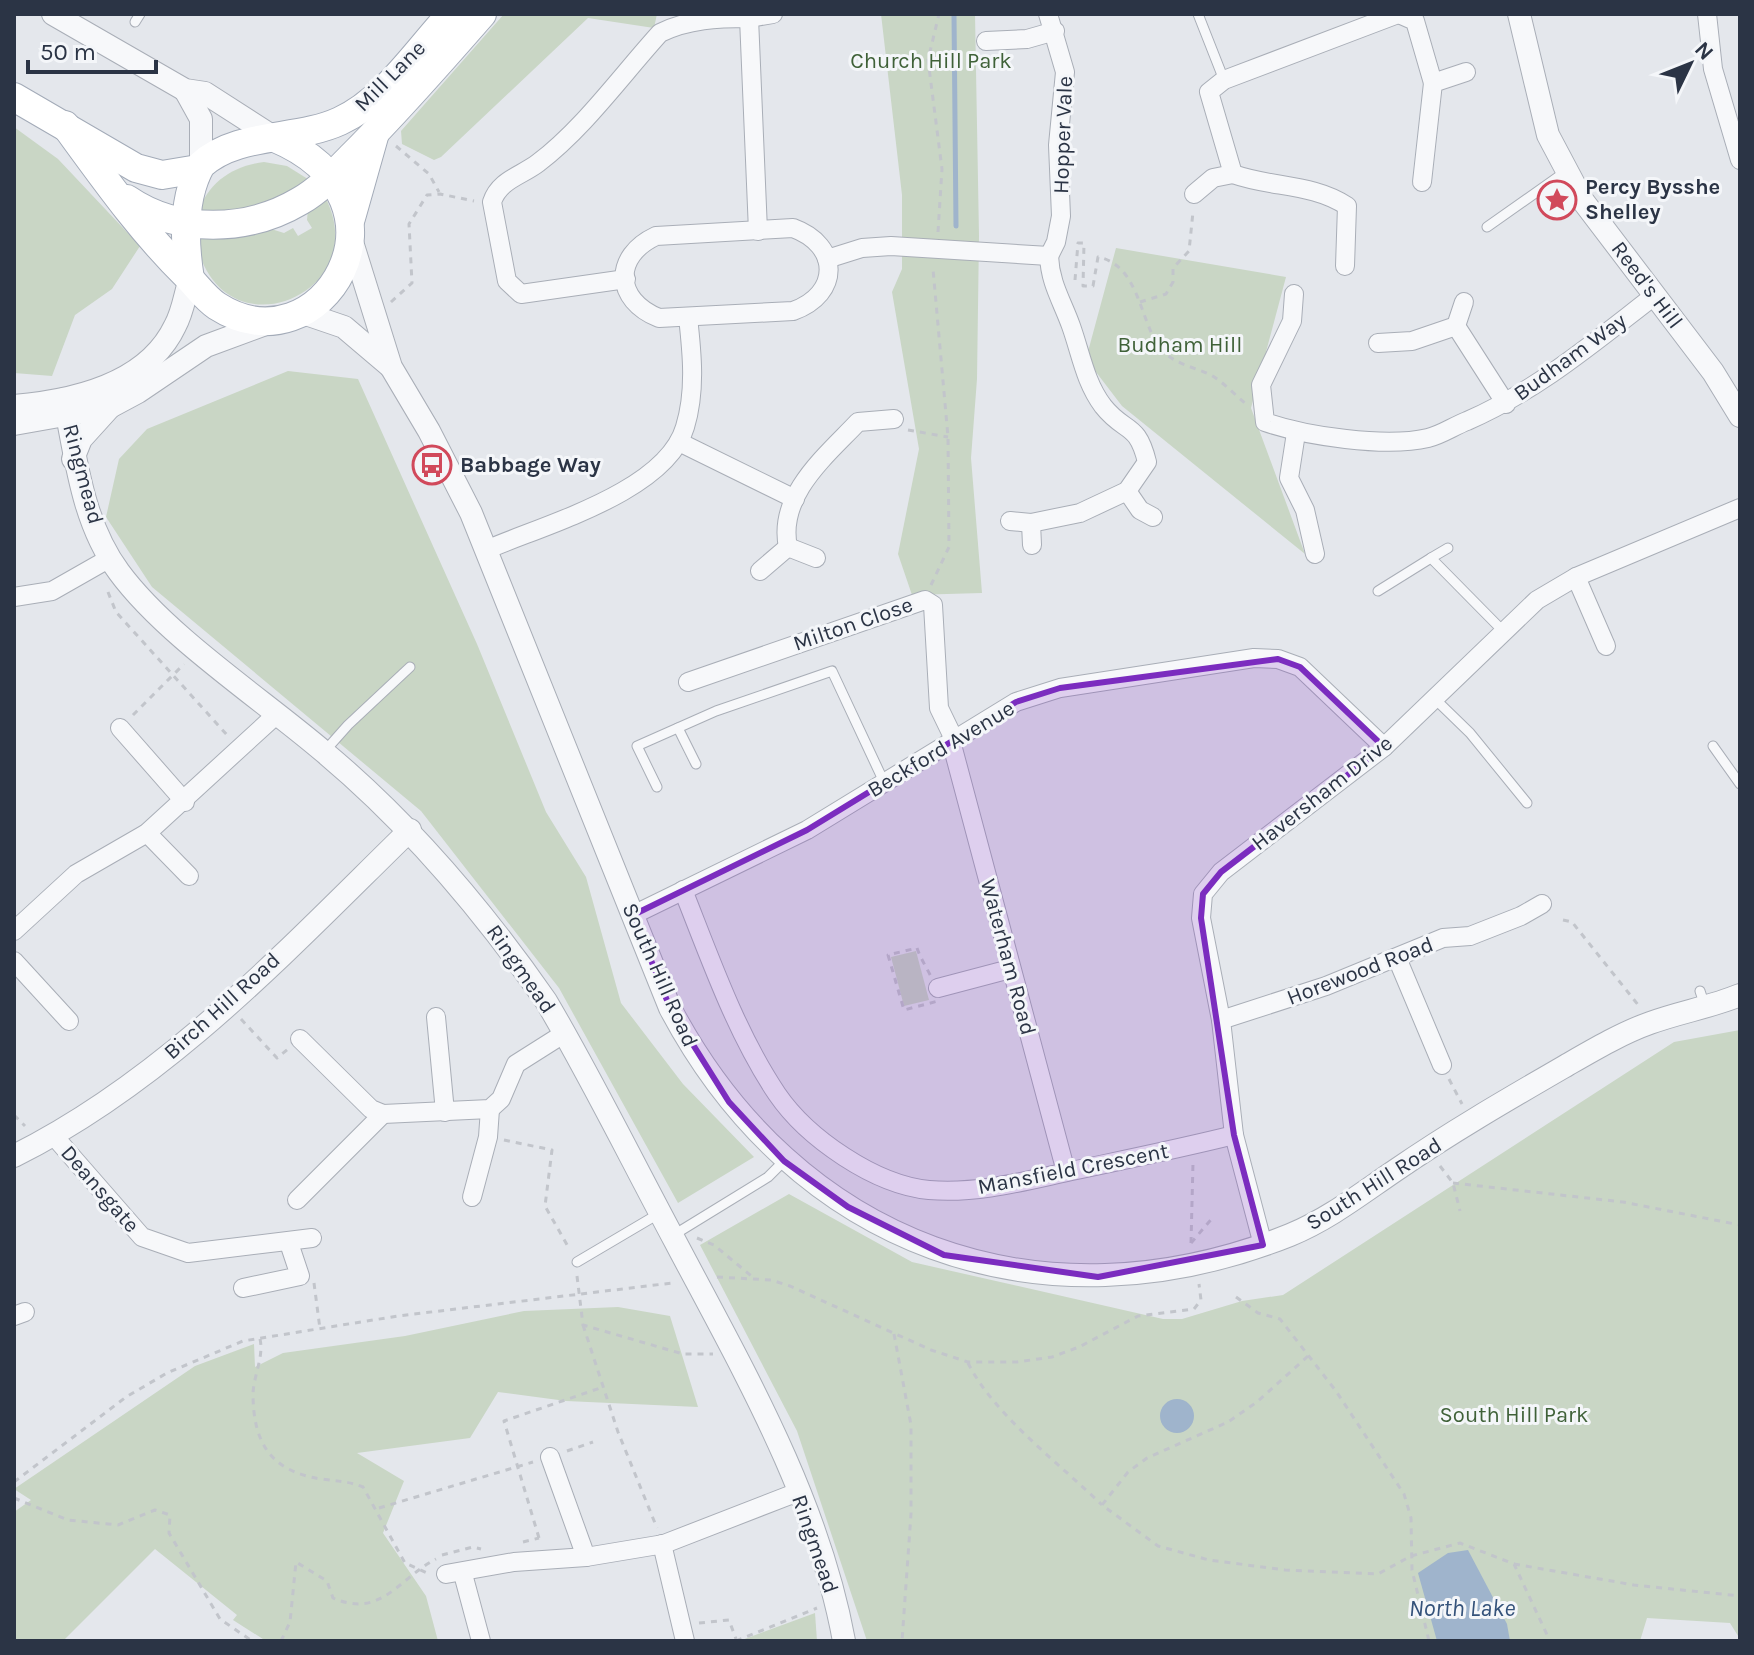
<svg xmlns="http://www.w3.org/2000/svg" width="1754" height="1655" viewBox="0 0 1754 1655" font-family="Karla,sans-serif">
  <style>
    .green { fill: #c9d6c5 }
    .water { fill: #9fb4cc }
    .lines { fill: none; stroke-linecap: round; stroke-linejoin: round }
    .stream { stroke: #9fb4cc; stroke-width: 5 }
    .service-casing { stroke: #a9aeb7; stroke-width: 11 }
    .minor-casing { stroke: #a9aeb7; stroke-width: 20 }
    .tertiary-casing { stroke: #a9aeb7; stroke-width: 24 }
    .primary-casing { stroke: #a3abb8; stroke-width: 30 }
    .path { stroke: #c2c5cb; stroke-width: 3; stroke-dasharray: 6 6; stroke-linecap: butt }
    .service { stroke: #f7f8fa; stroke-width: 9 }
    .minor { stroke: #f7f8fa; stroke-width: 18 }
    .tertiary { stroke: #f7f8fa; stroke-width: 22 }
    .primary { stroke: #fff; stroke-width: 28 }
    .marked { fill: #7b2cbf; fill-opacity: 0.2; stroke: #7b2cbf; stroke-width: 6; stroke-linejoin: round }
    .labels { text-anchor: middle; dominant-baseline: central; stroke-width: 6; stroke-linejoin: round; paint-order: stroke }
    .park-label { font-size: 22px; fill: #3f6138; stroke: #f4f6f9 }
    .street-label { font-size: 22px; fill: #2b3445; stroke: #f4f6f9 }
    .poi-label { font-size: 22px; font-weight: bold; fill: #2b3445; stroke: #f4f6f9; text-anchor: start }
    .water-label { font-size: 24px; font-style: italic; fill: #34527a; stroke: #f4f6f9 }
  </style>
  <rect width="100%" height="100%" fill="#e4e7ec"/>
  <g class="green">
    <polygon points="504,14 657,14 654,28 588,18 441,157 434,160 402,144 401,131"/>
    <polygon points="881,14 975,14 979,236 977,379 971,458 982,593 912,595 898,554 919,449 892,292 902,269 902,195"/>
    <polygon points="14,127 58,159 140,246 112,289 75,315 52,376 14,373"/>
    <path d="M264 162 287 166 311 181 250 210 198 213C208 182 233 166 264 162Z"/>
    <path d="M325 197C377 296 215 361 195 235L268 228 284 233 293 228 298 236 312 228 307 220 308 209Z"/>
    <polygon points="1116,248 1286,277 1251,408 1305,554 1122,406 1086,359"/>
    <polygon points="288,371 358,379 477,644 546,812 586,877 621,1003 683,1084 754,1157 678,1203 559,988 421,811 152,587 106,517 119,459 147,429"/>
    <polygon points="916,951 929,1000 904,1006 891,957"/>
    <polygon points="1740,1030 1740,1639 1730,1623 1647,1618 1640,1641 867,1641 797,1431 700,1245 789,1194 912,1262 1163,1319 1182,1319 1242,1301 1283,1295 1674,1042"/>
    <polygon points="618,1307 670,1316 698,1407 566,1401 498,1392 470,1438 357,1453 404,1481 383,1533 426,1596 438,1641 266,1641 233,1620 237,1615 155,1549 63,1641 14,1641 14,1512 31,1500 14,1489 195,1366 254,1344 255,1367 283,1353 405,1336 524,1311"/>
    <polygon points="815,1613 817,1641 743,1641 742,1640"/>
  </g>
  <g class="water">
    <circle cx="1177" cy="1416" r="17"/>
    <polygon points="1468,1550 1507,1624 1510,1641 1437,1641 1418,1573 1448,1553"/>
  </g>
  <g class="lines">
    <polyline class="stream" points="954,14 956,226"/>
    <defs>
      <g id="service">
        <polyline points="1198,14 1224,80"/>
        <polyline points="135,22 140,14"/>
        <polyline points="1487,227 1565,172"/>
        <polyline points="1431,558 1448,548"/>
        <polyline points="1378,591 1431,558 1504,632"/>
        <polyline points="1435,699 1470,733 1527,803"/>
        <polyline points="678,728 696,764"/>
        <polyline points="1713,746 1740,784"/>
        <polyline points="324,752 348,725 410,667"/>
        <polyline points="657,787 637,746 716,711 832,671 884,782"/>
        <polyline points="1700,991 1705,1006"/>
        <polyline points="672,1236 768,1177 784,1161"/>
        <polyline points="577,1262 660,1213"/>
      </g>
      <g id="minor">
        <polyline points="1048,14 1065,72 1058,145 1061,216 1056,242 1049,256"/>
        <polyline points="1399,14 1415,21 1433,83"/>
        <polyline points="1707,14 1713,69 1740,160"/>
        <polyline points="749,18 773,14"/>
        <polyline points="986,41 1027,39 1055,31"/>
        <polyline points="1422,182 1433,83 1466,72"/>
        <polyline points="1194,194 1213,178 1233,174"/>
        <path d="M793 228C840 245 841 294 793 311L659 318C614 300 613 256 656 236Z"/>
        <polyline points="827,259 862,248 891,246 1049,256"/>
        <path d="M1345 266 1347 206C1312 183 1272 188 1233 174L1209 92 1224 80 1398 14"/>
        <path d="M626 279 521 294 507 281 492 202C499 180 521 176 538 163 584 128 621 76 660 33 688 19 718 18 749 18L758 231"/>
        <path d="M1294 294 1292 321 1261 385 1265 422C1306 436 1385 448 1428 438 1441 435 1454 426 1467 421 1538 390 1593 343 1654 296"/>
        <polyline points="1456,326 1506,404"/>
        <polyline points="1378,343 1412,341 1456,326 1464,302"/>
        <polyline points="1296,433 1289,478 1305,510 1315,554"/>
        <polyline points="679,442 795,499"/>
        <polyline points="1127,491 1140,510 1153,517"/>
        <polyline points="1010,521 1031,523"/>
        <path d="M1032 545 1031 523 1080 513 1127 491 1147 462C1137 421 1125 434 1103 406 1085 382 1081 354 1071 326 1062 301 1050 283 1049 256"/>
        <path d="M788 547C777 495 827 455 858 422L894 419"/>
        <polyline points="788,547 816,558"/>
        <path d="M486 550C543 525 666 492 685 427 696 391 692 353 688 317"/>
        <polyline points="760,571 788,547"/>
        <polyline points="1576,577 1606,646"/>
        <polyline points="14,597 52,591 110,558"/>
        <polyline points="688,682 925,600 933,605 939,708 954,739"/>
        <polyline points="120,728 185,802"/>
        <polyline points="951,741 1066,1172"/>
        <polyline points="147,833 189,876"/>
        <path d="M683 890C710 958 736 1033 777 1094 807 1138 875 1185 929 1190 976 1194 1021 1182 1067 1172 1123 1160 1178 1149 1234 1135"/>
        <polyline points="633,915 807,830 1016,702 1060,688 1254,658 1278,659 1300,667 1384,747"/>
        <polyline points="14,931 76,874 147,833 277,714"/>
        <polyline points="1397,958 1442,1065"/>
        <polyline points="14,961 69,1021"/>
        <polyline points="938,988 1010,969"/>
        <polyline points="436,1017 445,1112"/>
        <polyline points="1221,1020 1326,986 1443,938 1470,936 1521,916 1542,904"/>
        <polyline points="300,1039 371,1109 383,1114 490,1109 501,1099 516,1064 565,1033"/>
        <polyline points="53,1135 142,1237 188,1253 312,1238"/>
        <polyline points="472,1197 488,1137 490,1109"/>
        <polyline points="297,1200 383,1114"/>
        <polyline points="1263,1245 1234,1135 1221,1020 1201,918 1203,894 1221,872 1384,747 1537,600 1576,577 1740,508"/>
        <polyline points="243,1288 300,1276 289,1243"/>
        <polyline points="14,1316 25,1312"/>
        <polyline points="550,1457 586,1557"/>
        <polyline points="662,1544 685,1641"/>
        <polyline points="446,1574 514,1562 586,1557 664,1544 798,1492"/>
        <polyline points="463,1574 481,1641"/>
      </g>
      <g id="tertiary">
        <polyline points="53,14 185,90 205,93 275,138"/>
        <polyline points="1519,14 1548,135 1583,201 1713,372 1740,416"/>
        <polyline points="185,90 201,119 201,165"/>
        <path d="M352 242 391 367 429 431 471 513 670 1008C795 1245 1040 1335 1290 1235 1329 1219 1362 1193 1396 1170 1451 1132 1510 1098 1567 1065 1593 1050 1622 1033 1650 1023 1680 1012 1711 1007 1740 995"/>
        <polyline points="300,312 344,327 390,366"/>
        <path d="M64 399C76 458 82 522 119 572 166 636 262 699 324 752 410 824 482 909 546 1001 592 1079 632 1161 675 1241 742 1368 818 1498 844 1641"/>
        <path d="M14 406C73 401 147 385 175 326 183 312 185 294 190 279"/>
        <polyline points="14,424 110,407 138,392 206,346 271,322"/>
        <polyline points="73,459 81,439 110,407"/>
        <path d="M14 1156C167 1080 289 948 410 830"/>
      </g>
      <g id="primary">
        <polyline points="14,97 136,168 162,175 198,169"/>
        <path d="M65 125C103 177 141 231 187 276 197 286 205 298 217 306 321 373 425 201 275 138"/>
        <path d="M127 199C178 234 248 232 300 201 321 189 338 170 355 153 399 109 441 61 482 14"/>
        <polyline points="351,218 375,133"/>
        <path d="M190 279C184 242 182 199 201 165 237 132 297 141 340 121 385 101 418 49 451 14"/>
      </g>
    </defs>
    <use href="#service" class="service-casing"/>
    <use href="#minor" class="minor-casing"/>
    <use href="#tertiary" class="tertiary-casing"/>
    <use href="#primary" class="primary-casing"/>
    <g class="path">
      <polyline points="396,146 429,174 439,192"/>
      <polyline points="938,232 942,169 928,60 939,14"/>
      <path d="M1075 280 1078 243H1084L1083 286H1093L1098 257C1138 265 1139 316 1158 345 1171 364 1192 366 1211 375 1223 382 1234 394 1245 403"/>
      <polyline points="391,302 412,283 409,224 427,195 440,194 474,201"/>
      <polyline points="1140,302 1166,294 1173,282 1173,268 1189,251 1193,212"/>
      <polyline points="908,430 948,437"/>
      <polyline points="931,585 949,547 948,437 933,269"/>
      <polyline points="108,592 116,612 227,735"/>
      <polyline points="133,715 184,664"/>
      <polyline points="1563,920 1572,922 1639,1006"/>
      <path d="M917 948C923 966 938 982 938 1001L904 1010 888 955Z"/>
      <polyline points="241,1019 277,1058 288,1049"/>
      <polyline points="1449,1079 1462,1104"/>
      <polyline points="14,1115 25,1126"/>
      <polyline points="504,1140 552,1150 545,1206 570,1250"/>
      <polyline points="1440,1166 1453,1183 1460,1211"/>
      <polyline points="1453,1183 1623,1202 1740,1225"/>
      <polyline points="697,1238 714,1245 755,1279"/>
      <polyline points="1191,1243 1193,1163"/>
      <polyline points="1191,1243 1214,1216"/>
      <polyline points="577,1276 583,1325 683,1354 713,1354"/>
      <polyline points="717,1277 771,1280 790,1286 931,1350 968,1362 1017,1362 1052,1357 1079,1347 1138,1316 1194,1309 1201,1300 1199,1284"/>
      <polyline points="314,1283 320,1329"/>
      <polyline points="1236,1297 1258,1313 1280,1319 1336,1391 1404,1494 1411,1518 1412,1570 1429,1641"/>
      <polyline points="583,1325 618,1432 657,1528"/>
      <polyline points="894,1334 911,1425 911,1514 902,1641"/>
      <path d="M260 1339C264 1356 254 1375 253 1393 253 1441 269 1471 321 1479 336 1481 348 1481 363 1487L405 1563 429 1574"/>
      <polyline points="1308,1356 1257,1402 1228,1422 1147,1458 1128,1472 1102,1505 1158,1546 1209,1560 1285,1570 1378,1574 1411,1556 1460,1543 1514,1564 1550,1641"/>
      <path d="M968 1363C994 1415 1060 1464 1102 1505"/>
      <polyline points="567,1451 593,1442"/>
      <polyline points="14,1482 126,1397 167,1373 243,1341 398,1316 672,1283"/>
      <polyline points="14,1498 68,1520 118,1525 155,1510 170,1515 169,1533 220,1619 252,1641"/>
      <polyline points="379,1508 533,1462"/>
      <polyline points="539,1538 504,1421 603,1387"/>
      <polyline points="523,1542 539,1538"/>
      <polyline points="442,1555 473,1547 481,1549"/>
      <polyline points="1514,1564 1634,1585 1740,1596"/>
      <polyline points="699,1623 729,1620 736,1639"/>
      <path d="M281 1641 290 1622 296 1562 327 1581 333 1598C381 1619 398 1579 436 1559"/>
      <polyline points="736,1641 817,1608"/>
    </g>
    <use href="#service" class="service"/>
    <use href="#minor" class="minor"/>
    <use href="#tertiary" class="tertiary"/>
    <use href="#primary" class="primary"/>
  </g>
  <path class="marked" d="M1278 659 1300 667 1384 747 1221 872 1203 894 1201 918 1234 1135 1263 1245 1098 1277 944 1255 848 1207 784 1161 729 1102 670 1008 633 915 807 830 1016 702 1060 688Z"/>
  <defs>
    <symbol id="sight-ring" viewBox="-11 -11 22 22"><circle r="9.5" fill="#f4f6f9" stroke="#d1495b" stroke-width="1.5"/><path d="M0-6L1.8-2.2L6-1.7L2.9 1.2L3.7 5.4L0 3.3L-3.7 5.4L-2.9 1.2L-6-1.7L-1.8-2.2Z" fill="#d1495b"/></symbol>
    <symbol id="bus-ring" viewBox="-11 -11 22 22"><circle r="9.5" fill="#f4f6f9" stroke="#d1495b" stroke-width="1.5"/><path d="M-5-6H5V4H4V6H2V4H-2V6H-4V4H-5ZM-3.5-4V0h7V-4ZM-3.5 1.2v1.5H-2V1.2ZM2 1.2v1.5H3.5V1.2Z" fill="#d1495b"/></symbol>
  </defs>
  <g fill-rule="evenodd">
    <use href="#sight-ring" x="1535" y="178" width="44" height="44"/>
    <use href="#bus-ring" x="410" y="443" width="44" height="44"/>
  </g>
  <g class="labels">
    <g class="park-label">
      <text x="931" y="61">Church Hill Park</text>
      <text x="1180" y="345">Budham Hill</text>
      <text x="1514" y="1415">South Hill Park</text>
    </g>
    <g class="street-label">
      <text transform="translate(390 76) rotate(-45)">Mill Lane</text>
      <text transform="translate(1063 135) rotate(-88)">Hopper Vale</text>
      <text transform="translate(1647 285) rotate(53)">Reed's Hill</text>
      <text transform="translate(1570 357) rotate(-36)">Budham Way</text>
      <text transform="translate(83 474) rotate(75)">Ringmead</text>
      <text transform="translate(853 624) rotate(-19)">Milton Close</text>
      <text transform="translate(941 749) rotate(-31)">Beckford Avenue</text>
      <text transform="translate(1322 793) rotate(-38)">Haversham Drive</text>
      <text transform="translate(1008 957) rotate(75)">Waterham Road</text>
      <text transform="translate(521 969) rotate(55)">Ringmead</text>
      <text transform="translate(1360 971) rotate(-21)">Horewood Road</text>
      <text transform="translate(660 975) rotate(66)">South Hill Road</text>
      <text transform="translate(222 1006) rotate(-42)">Birch Hill Road</text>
      <text transform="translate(1073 1169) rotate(-11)">Mansfield Crescent</text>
      <text transform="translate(1374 1184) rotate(-32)">South Hill Road</text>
      <text transform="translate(100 1189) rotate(49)">Deansgate</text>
      <text transform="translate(815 1544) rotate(71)">Ringmead</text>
    </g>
    <g class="poi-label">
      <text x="1585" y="187">Percy Bysshe<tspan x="1585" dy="25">Shelley</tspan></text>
      <text x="460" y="465">Babbage Way</text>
    </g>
    <g class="water-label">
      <text x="1462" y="1608">North Lake</text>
    </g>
  </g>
  <rect width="1754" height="1655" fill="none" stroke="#2b3445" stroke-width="32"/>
  <g transform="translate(1690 64) rotate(47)" stroke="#f4f6f9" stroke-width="6" paint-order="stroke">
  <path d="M0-6L14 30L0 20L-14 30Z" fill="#2b3445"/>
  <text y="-12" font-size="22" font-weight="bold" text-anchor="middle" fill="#2b3445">N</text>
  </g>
  <path d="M28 60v12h128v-12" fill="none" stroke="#2b3445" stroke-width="4"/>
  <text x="40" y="60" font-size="24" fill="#2b3445" stroke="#f4f6f9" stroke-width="6" paint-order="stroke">50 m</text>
</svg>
